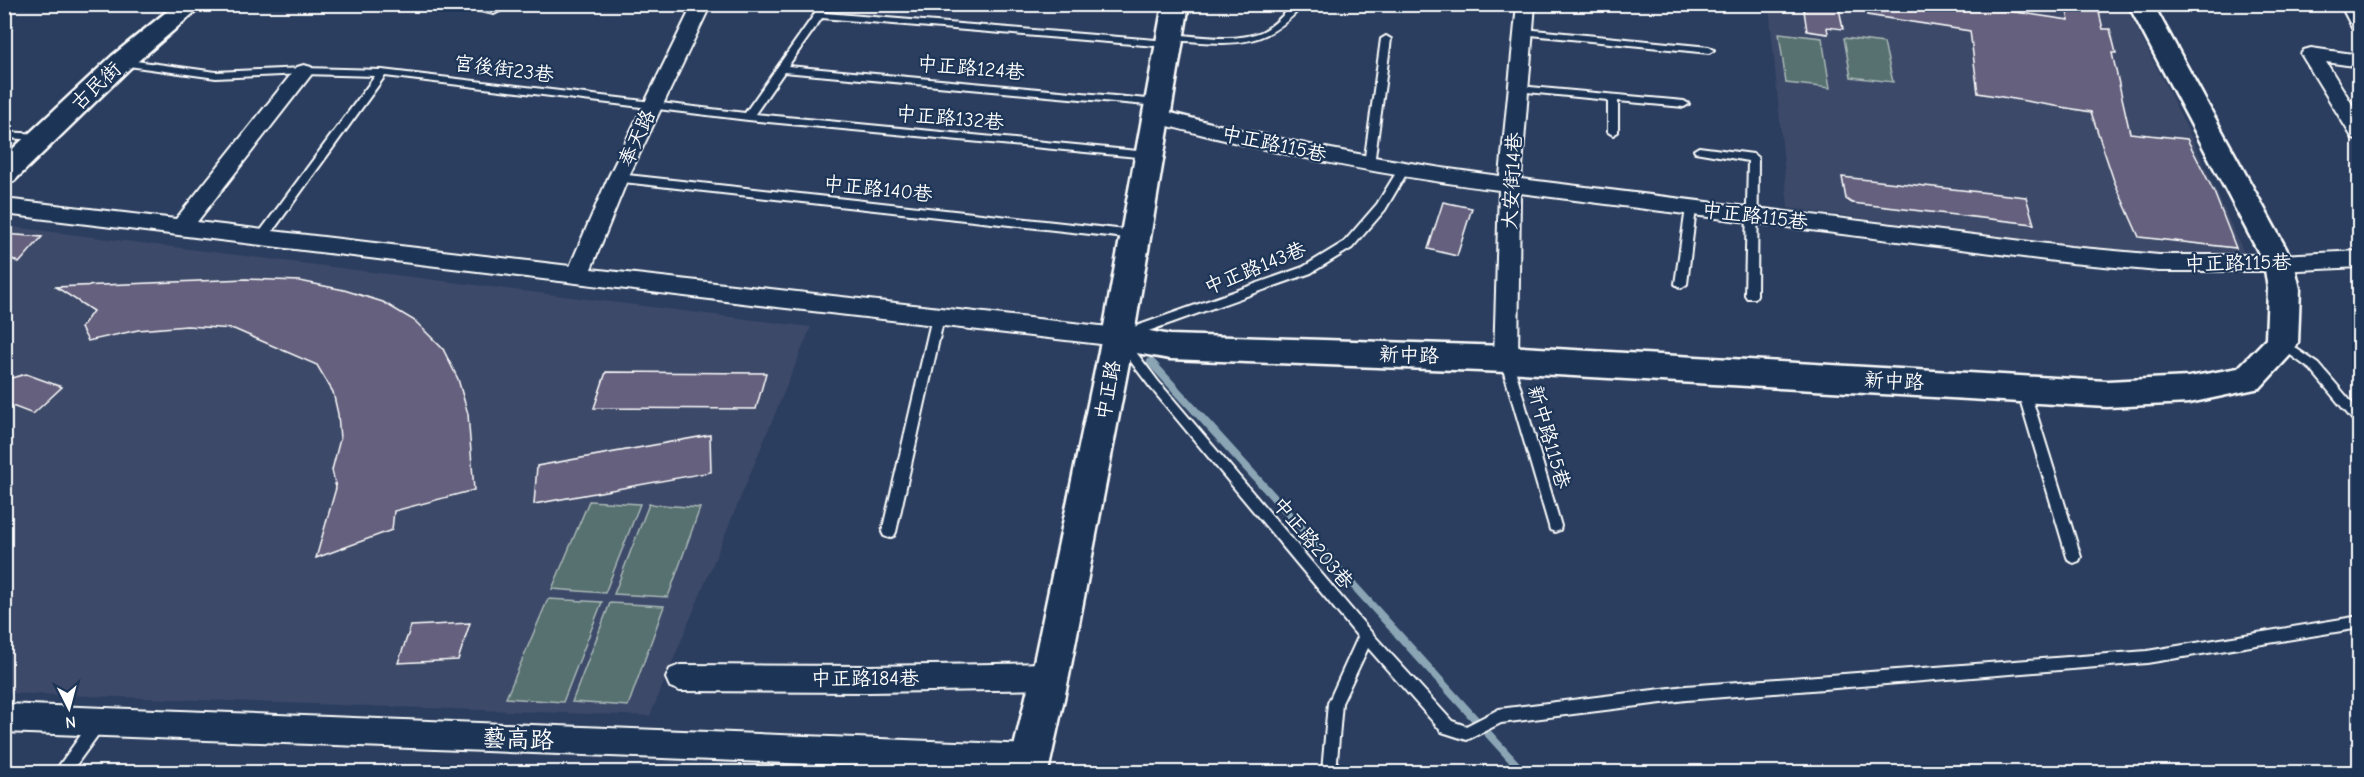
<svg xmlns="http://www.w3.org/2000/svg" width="2364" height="777" viewBox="0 0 2364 777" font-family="'Comic Neue','LXGW WenKai TC',sans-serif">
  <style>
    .built { fill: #3c4868 }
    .green { fill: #56716f; stroke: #aab8b7; stroke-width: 1.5 }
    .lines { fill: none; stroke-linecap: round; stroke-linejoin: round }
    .stream { stroke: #8ba5b5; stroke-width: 8 }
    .building { fill: #65617e; stroke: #fff; stroke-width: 1.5 }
    .lane-casing { stroke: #fff; stroke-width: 4 }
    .street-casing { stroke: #fff; stroke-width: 4 }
    .secondary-casing { stroke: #fff; stroke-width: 5 }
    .lane { fill: #1d3557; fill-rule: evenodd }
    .street { fill: #1d3557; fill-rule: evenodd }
    .secondary { fill: #1d3557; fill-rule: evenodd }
    .labels { text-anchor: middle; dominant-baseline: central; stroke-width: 4.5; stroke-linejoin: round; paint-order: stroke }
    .street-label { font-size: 20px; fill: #fff; stroke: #1d3557 }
    .near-street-label { font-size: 24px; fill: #fff; stroke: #1d3557 }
  </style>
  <rect width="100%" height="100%" fill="#2b3e5f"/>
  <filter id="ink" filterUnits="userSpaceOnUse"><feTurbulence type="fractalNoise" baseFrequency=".0167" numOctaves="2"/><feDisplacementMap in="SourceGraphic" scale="12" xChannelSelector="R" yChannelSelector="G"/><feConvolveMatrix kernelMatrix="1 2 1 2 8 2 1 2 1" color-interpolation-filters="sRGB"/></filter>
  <g filter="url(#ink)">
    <g class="built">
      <polygon points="1769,5 2125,5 2190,134 2244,253 2150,256 2045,244 1788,208"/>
      <polygon points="5,226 811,327 650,716 5,693"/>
    </g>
    <g class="green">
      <polygon points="1779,33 1822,38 1830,88 1786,83"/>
      <polygon points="1844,38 1884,43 1893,82 1851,77"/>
      <polygon points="589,501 640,504 605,593 552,589"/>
      <polygon points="649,504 700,508 668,597 614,594"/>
      <polygon points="548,599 602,602 563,702 506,698"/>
      <polygon points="610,603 664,606 628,706 572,702"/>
    </g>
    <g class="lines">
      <polyline class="stream" points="1151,362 1523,772"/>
    </g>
    <g class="building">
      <polygon points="1803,4 1839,8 1843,29 1827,27 1828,34 1807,31"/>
      <polygon points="1868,4 1994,4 1995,9 2069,20 2065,4 2097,4 2103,29 2110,29 2116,53 2112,53 2130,133 2187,139 2214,192 2236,248 2139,237 2114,181 2091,112 1978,93 1970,31 1867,15"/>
      <polygon points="1842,177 2026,197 2034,224 1852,203 1846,199"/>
      <polygon points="1443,202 1472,208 1457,256 1428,249"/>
      <polygon points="4,234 42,237 19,263 4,254"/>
      <polygon points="246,279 300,281 344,290 383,302 415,321 443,349 458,379 468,414 474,490 394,511 392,530 316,558 336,488 332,470 340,439 338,414 333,392 317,365 234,329 187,326 138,330 88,341 81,328 93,311 56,287"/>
      <polygon points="606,372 766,373 756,409 594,408"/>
      <polygon points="26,374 62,387 33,414 4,403 4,380"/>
      <polygon points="710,435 711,472 534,504 537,466"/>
      <polygon points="470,623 458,660 398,663 411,626"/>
    </g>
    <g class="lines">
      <defs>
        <g id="lane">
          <polygon points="449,4 472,4 493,8 501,4 514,4 494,14"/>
          <polygon points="818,4 827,4 825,13 1168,41 1173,44 1168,47 822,18 788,66 1158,100 1163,103 1158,106 784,72 755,114 1148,152 1153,155 1148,158 748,120 385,76 267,239 259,239 258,236 259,233 375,76 304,74 216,78 121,65 116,62 121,59 216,72 304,68 382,70 745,113 814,15"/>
          <path d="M1294 4H1304C1262 53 1228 43 1170 40L1165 37 1170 34C1198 36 1234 43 1261 32 1274 26 1284 14 1294 4Z"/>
          <polygon points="1524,29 1709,47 1714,50 1709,53 1521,34 1519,32"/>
          <polygon points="1386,36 1391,39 1374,164 1369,168 1364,164 1381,39"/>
          <polygon points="1519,86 1684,101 1689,104 1684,107 1618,101 1618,132 1613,135 1608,132 1608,100 1516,91 1514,89"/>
          <polygon points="4,132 41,134 46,137 41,140 4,138"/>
          <polygon points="1699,147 1753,154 1758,158 1757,295 1755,298 1747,298 1745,295 1748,161 1695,152 1694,150"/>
          <polygon points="1403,167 1408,171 1385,210 1352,248 1311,273 1126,339 1158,381 1371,632 1452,721 1466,726 1499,709 1686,686 2147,651 2360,616 2360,628 2147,663 1686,700 1501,723 1467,740 1442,732 1368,648 1342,703 1336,772 1322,772 1328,703 1358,637 1150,387 1112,337 1114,334 1303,267 1344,242 1377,204 1399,168"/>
          <polygon points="618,174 1135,231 1140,235 1135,239 614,181 613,178"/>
          <polygon points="1691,204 1696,208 1687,284 1681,288 1675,284 1686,208"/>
          <polygon points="938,313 944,317 896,532 894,536 889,538 884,536 882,532 932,317"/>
          <polygon points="2282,339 2319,364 2360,412 2360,426 2356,424 2311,370 2278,346 2276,343"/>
          <polygon points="1506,354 1512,359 1561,526 1560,530 1555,532 1550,530 1549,526 1500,359"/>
          <polygon points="2023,384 2027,386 2029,389 2081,557 2079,561 2074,563 2069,561 2067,557 2017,389 2019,386"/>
          <polygon points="98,716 103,718 105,723 103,728 71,772 56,772 58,767 93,718"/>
        </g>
        <g id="street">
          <polygon points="693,4 711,4 628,178 591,269 1118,328 1126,331 1130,337 1126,343 1118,346 751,304 4,214 4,199 176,219 297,67 304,65 311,67 314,71 311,75 197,222 570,266 608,178"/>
          <path d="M1517 4H1535L1521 179 2071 247 2159 255H2279L2360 251V267L2279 271H2159L2071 263 1520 193 1518 359 1514 365 1506 368 1498 365 1494 359 1499 190C1380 175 1265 152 1149 121L1146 116 1149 111 1156 109C1269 139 1384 161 1500 176Z"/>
          <polygon points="2340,4 2358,4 2360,31 2353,29"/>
          <polygon points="2311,48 2360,55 2360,67 2326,62 2360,117 2360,141 2353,139 2301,54 2304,50"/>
          <polygon points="1050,663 1060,667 1064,676 1060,685 1050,689 869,692 680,691 670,687 666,678 670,669 680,665 869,666"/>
          <polygon points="4,704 1031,745 1041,749 1046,759 1041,769 1033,772 1015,772 4,732"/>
        </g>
        <g id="secondary">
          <polygon points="176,4 204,4 130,68 14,181 4,184 4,157 112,56"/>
          <polygon points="1163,4 1189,4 1135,328 1170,335 1506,346 2107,381 2189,377 2238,368 2266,339 2268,289 2264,263 2128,4 2153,4 2294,263 2300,289 2298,343 2293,352 2260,388 2189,403 2107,407 1506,372 1170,359 1131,352 1069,676 1048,772 1008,772 1031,676 1102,337"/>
        </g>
      </defs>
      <use href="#lane" class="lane-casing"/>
      <use href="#street" class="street-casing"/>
      <use href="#secondary" class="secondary-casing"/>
      <use href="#lane" class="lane"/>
      <use href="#street" class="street"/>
      <use href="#secondary" class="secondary"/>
    </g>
  </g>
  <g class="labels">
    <g class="street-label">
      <text transform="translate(971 68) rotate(5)">中正路124巷</text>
      <text transform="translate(504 69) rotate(7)">宮後街23巷</text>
      <text transform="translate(96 86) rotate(-43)">古民街</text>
      <text transform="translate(950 118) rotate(5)">中正路132巷</text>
      <text transform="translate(637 138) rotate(-65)">奉天路</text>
      <text transform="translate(1274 144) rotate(12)">中正路115巷</text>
      <text transform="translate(1512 181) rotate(-87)">大安街14巷</text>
      <text transform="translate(878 189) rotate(6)">中正路140巷</text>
      <text transform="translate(1755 216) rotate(7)">中正路115巷</text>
      <text transform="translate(2238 263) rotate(-1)">中正路115巷</text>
      <text transform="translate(1255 268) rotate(-22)">中正路143巷</text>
      <text transform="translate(1409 355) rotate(2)">新中路</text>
      <text transform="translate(1894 381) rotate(3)">新中路</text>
      <text transform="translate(1108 390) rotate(-79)">中正路</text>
      <text transform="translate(1549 437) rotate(74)">新中路115巷</text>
      <text transform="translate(1313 543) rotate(50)">中正路203巷</text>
      <text x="865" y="678">中正路184巷</text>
    </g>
    <g class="near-street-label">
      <text transform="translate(518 739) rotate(2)">藝高路</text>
    </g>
  </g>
  <rect width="2364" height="777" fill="none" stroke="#1d3557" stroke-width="24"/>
  <rect x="12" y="12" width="2340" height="753" fill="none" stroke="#fff" stroke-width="2" filter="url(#ink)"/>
  <g transform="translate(69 708) rotate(174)" stroke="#1d3557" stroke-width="4.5" paint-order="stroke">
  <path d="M0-4.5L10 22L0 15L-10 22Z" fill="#ffffff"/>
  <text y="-9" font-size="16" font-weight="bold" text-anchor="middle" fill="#ffffff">N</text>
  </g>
</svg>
